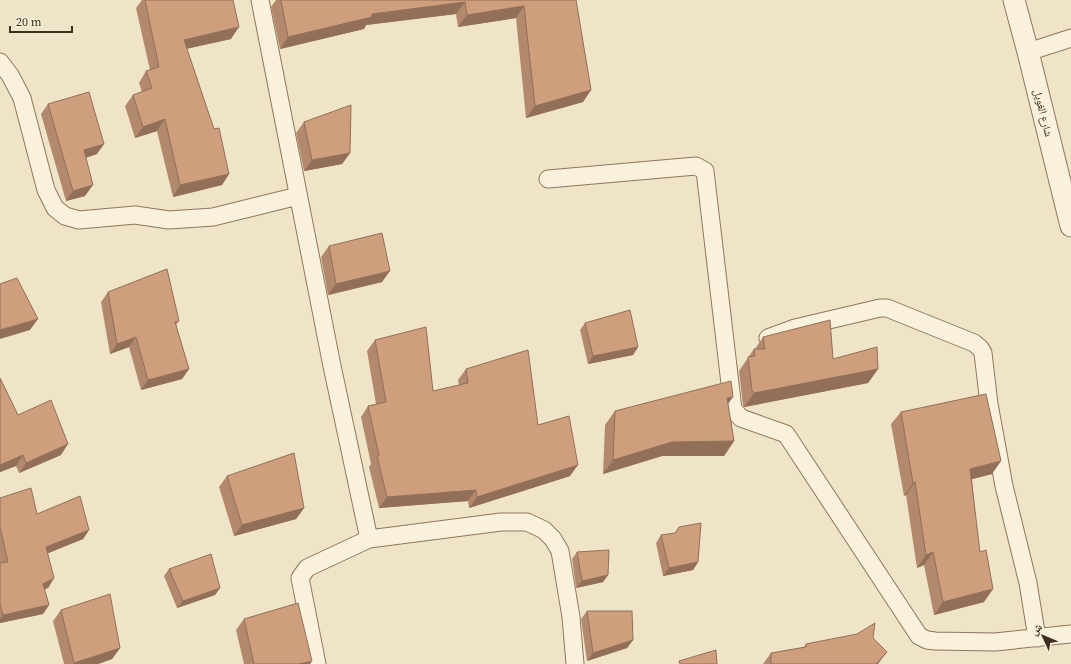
<svg xmlns="http://www.w3.org/2000/svg" width="1071" height="664" viewBox="0 0 1071 664" font-family="'Source Serif 4','Noto Naskh Arabic',serif">
  <style>
    .lines { fill: none; stroke-linecap: round; stroke-linejoin: round }
    .minor-casing { stroke: #8d765c; stroke-width: 19 }
    .tertiary-casing { stroke: #8d765c; stroke-width: 23 }
    .minor { stroke: #faf1dc; stroke-width: 17 }
    .tertiary { stroke: #faf1dc; stroke-width: 21 }
    .wall { fill: #b2896c }
    .shaded-wall { fill: #916f58 }
    .building { fill: #cf9f7d; stroke: #916f58 }
    .labels { text-anchor: middle; dominant-baseline: central; stroke-width: 3; stroke-linejoin: round; paint-order: stroke }
    .street-label { font-size: 11px; fill: #3d2e20; stroke: #f7eed8 }
  </style>
  <rect width="100%" height="100%" fill="#f0e4c8"/>
  <g class="lines">
    <defs>
      <g id="minor">
        <polyline points="260,0 332,366 369,539"/>
        <polyline points="1028,52 1071,38"/>
        <polyline points="0,62 10,75 22,98 46,190 55,208 65,216 79,220 135,215 169,220 213,217 298,196"/>
        <polyline points="548,179 696,166 705,171 733,409 741,418 786,434 919,636 927,640 935,641 995,642 1071,634"/>
        <polyline points="768,338 795,328 880,308 887,308 974,343 980,348 983,353 989,404 1004,486 1028,583 1037,638"/>
        <polyline points="317,664 300,578 307,568 369,539 501,522 527,522 544,530 553,539 560,551 571,617 575,664"/>
      </g>
      <polyline id="tertiary" points="1014,0 1028,52 1071,226"/>
    </defs>
    <use href="#minor" class="minor-casing"/>
    <use href="#tertiary" class="tertiary-casing"/>
    <use href="#minor" class="minor"/>
    <use href="#tertiary" class="tertiary"/>
  </g>
  <g class="wall">
    <polygon points="142,0 233,0 231,39 186,49 214,129 229,174 222,185 173,197 157,131 135,138 125,106 133,95 142,92 139,83 146,71 150,70 136,8"/>
    <polygon points="276,0 576,0 591,90 583,102 526,118 516,18 458,27 456,14 366,25 364,29 280,49 271,7"/>
    <polygon points="48,104 97,154 86,158 85,196 66,201 41,114"/>
    <polygon points="304,122 350,153 342,164 304,171 296,133"/>
    <polygon points="329,246 382,282 328,295 321,257"/>
    <polygon points="108,292 179,321 176,325 189,369 182,379 141,390 129,347 110,354 101,302"/>
    <polygon points="585,323 638,347 633,355 588,364 580,330"/>
    <polygon points="763,337 833,359 878,369 868,383 744,407 743,405 739,371 754,349 755,349"/>
    <polygon points="375,340 433,391 459,385 458,380 466,369 538,425 570,476 469,508 468,501 379,508 369,467 371,464 361,417 368,406 376,404 367,351"/>
    <polygon points="0,378 18,415 61,455 19,473 16,466 0,472"/>
    <polygon points="728,404 734,441 724,456 662,456 603,474 605,425 615,411"/>
    <polygon points="901,412 992,474 972,479 984,602 934,615 924,565 917,568 906,495 904,496 891,424"/>
    <polygon points="227,476 304,508 296,519 234,536 219,487"/>
    <polygon points="0,498 37,514 89,530 83,539 47,553 54,578 48,588 44,589 49,605 43,614 0,623"/>
    <polygon points="661,535 698,562 693,570 663,576 656,543"/>
    <polygon points="577,552 608,575 603,582 576,588 572,559"/>
    <polygon points="169,569 220,588 215,595 177,608 164,576"/>
    <polygon points="61,610 120,648 112,659 98,664 64,664 53,621"/>
    <polygon points="587,611 633,640 627,648 587,661 581,619"/>
    <polygon points="244,619 310,664 244,664 236,630"/>
    <polygon points="873,638 878,664 763,664 771,653 804,647 806,644"/>
  </g>
  <g class="shaded-wall">
    <polygon points="465,2 456,14 366,25 364,29 280,49 288,37 372,14"/>
    <polygon points="524,6 516,18 458,27 467,15"/>
    <polygon points="239,27 231,39 176,51 184,40"/>
    <polygon points="591,90 583,102 526,118 535,106"/>
    <polygon points="165,119 157,131 135,138 143,127"/>
    <polygon points="104,144 97,154 77,160 84,150"/>
    <polygon points="350,153 342,164 304,171 312,160"/>
    <polygon points="229,174 222,185 173,197 180,185"/>
    <polygon points="93,185 85,196 66,201 73,191"/>
    <polygon points="390,271 382,282 328,295 336,284"/>
    <polygon points="38,319 30,330 0,339 0,330"/>
    <polygon points="136,337 129,347 110,354 117,344"/>
    <polygon points="638,347 633,355 588,364 593,356"/>
    <polygon points="189,369 182,379 141,390 148,380"/>
    <polygon points="878,369 868,383 744,407 754,393"/>
    <polygon points="733,397 723,411 727,398"/>
    <polygon points="734,441 724,456 662,456 603,474 613,460 672,442"/>
    <polygon points="68,444 61,455 19,473 26,463"/>
    <polygon points="23,455 16,466 0,472 0,465"/>
    <polygon points="1001,461 992,474 961,482 970,469"/>
    <polygon points="578,465 570,476 469,508 477,497"/>
    <polygon points="915,482 906,495 904,496 913,483"/>
    <polygon points="476,490 468,501 379,508 387,497"/>
    <polygon points="304,508 296,519 234,536 242,525"/>
    <polygon points="89,530 83,539 39,557 46,547"/>
    <polygon points="933,552 924,565 917,568 926,555"/>
    <polygon points="698,562 693,570 663,576 669,568"/>
    <polygon points="608,575 603,582 576,588 582,581"/>
    <polygon points="54,578 48,588 36,593 43,584"/>
    <polygon points="220,588 215,595 177,608 183,601"/>
    <polygon points="993,589 984,602 934,615 943,602"/>
    <polygon points="49,605 43,614 0,623 0,619 3,615"/>
    <polygon points="633,640 627,648 587,661 593,653"/>
    <polygon points="120,648 112,659 98,664 73,664 74,663"/>
    <polygon points="887,652 878,664 876,664"/>
    <polygon points="312,661 310,664 299,664"/>
  </g>
  <g class="building">
    <polygon points="145,0 233,0 239,27 184,40 214,129 219,128 229,174 180,185 165,119 143,127 133,95 152,88 146,71 159,67"/>
    <polygon points="281,0 576,0 591,90 535,106 524,6 467,15 465,2 372,14 372,17 288,37"/>
    <polygon points="89,92 104,144 84,150 93,185 73,191 48,104"/>
    <polygon points="351,105 350,153 312,160 304,122"/>
    <polygon points="382,233 390,271 336,284 329,246"/>
    <polygon points="167,269 179,321 175,322 189,369 148,380 136,337 117,344 108,292"/>
    <polygon points="17,278 38,319 0,330 0,284"/>
    <polygon points="630,310 638,347 593,356 585,323"/>
    <polygon points="830,320 833,359 877,347 878,369 754,393 752,391 748,357 755,356 754,349 765,349 763,337"/>
    <polygon points="426,327 433,391 468,383 466,369 528,350 538,425 569,416 578,465 477,497 476,490 387,497 377,456 379,455 368,406 386,402 375,340"/>
    <polygon points="0,378 18,415 51,400 68,444 26,463 23,455 0,465"/>
    <polygon points="731,381 733,397 727,398 734,441 672,442 613,460 615,411"/>
    <polygon points="986,394 1001,461 970,469 980,552 986,550 993,589 943,602 933,552 926,555 915,482 913,483 901,412"/>
    <polygon points="294,453 304,508 242,525 227,476"/>
    <polygon points="31,488 37,514 80,496 89,530 46,547 54,578 43,584 49,605 3,615 0,604 0,563 8,562 0,527 0,498"/>
    <polygon points="701,523 698,562 669,568 661,535 675,533 679,527"/>
    <polygon points="609,550 608,575 582,581 577,552"/>
    <polygon points="211,554 220,588 183,601 169,569"/>
    <polygon points="110,594 120,648 74,663 61,610"/>
    <polygon points="298,603 312,661 299,664 254,664 244,619"/>
    <polygon points="587,611 632,611 633,640 593,653"/>
    <polygon points="875,623 873,638 887,652 876,664 771,664 771,653 806,647 806,644 857,634"/>
    <polygon points="716,650 717,664 680,664 679,661"/>
  </g>
  <g class="labels">
    <g class="street-label">
      <text transform="translate(1043 113) rotate(76)">شارع الغويل</text>
    </g>
  </g>
  <g transform="translate(1043 636) rotate(314)" stroke="#f7eed8" stroke-width="3" paint-order="stroke">
  <path d="M0-3L7 15L0 10L-7 15Z" fill="#3d2e20"/>
  <text y="-6" font-size="11" font-weight="bold" text-anchor="middle" fill="#3d2e20">ش</text>
  </g>
  <path d="M10 26v6h62v-6" fill="none" stroke="#3d2e20" stroke-width="2"/>
  <text x="16" y="26" font-size="12" fill="#3d2e20" stroke="#f7eed8" stroke-width="3" paint-order="stroke">20 m</text>
</svg>
